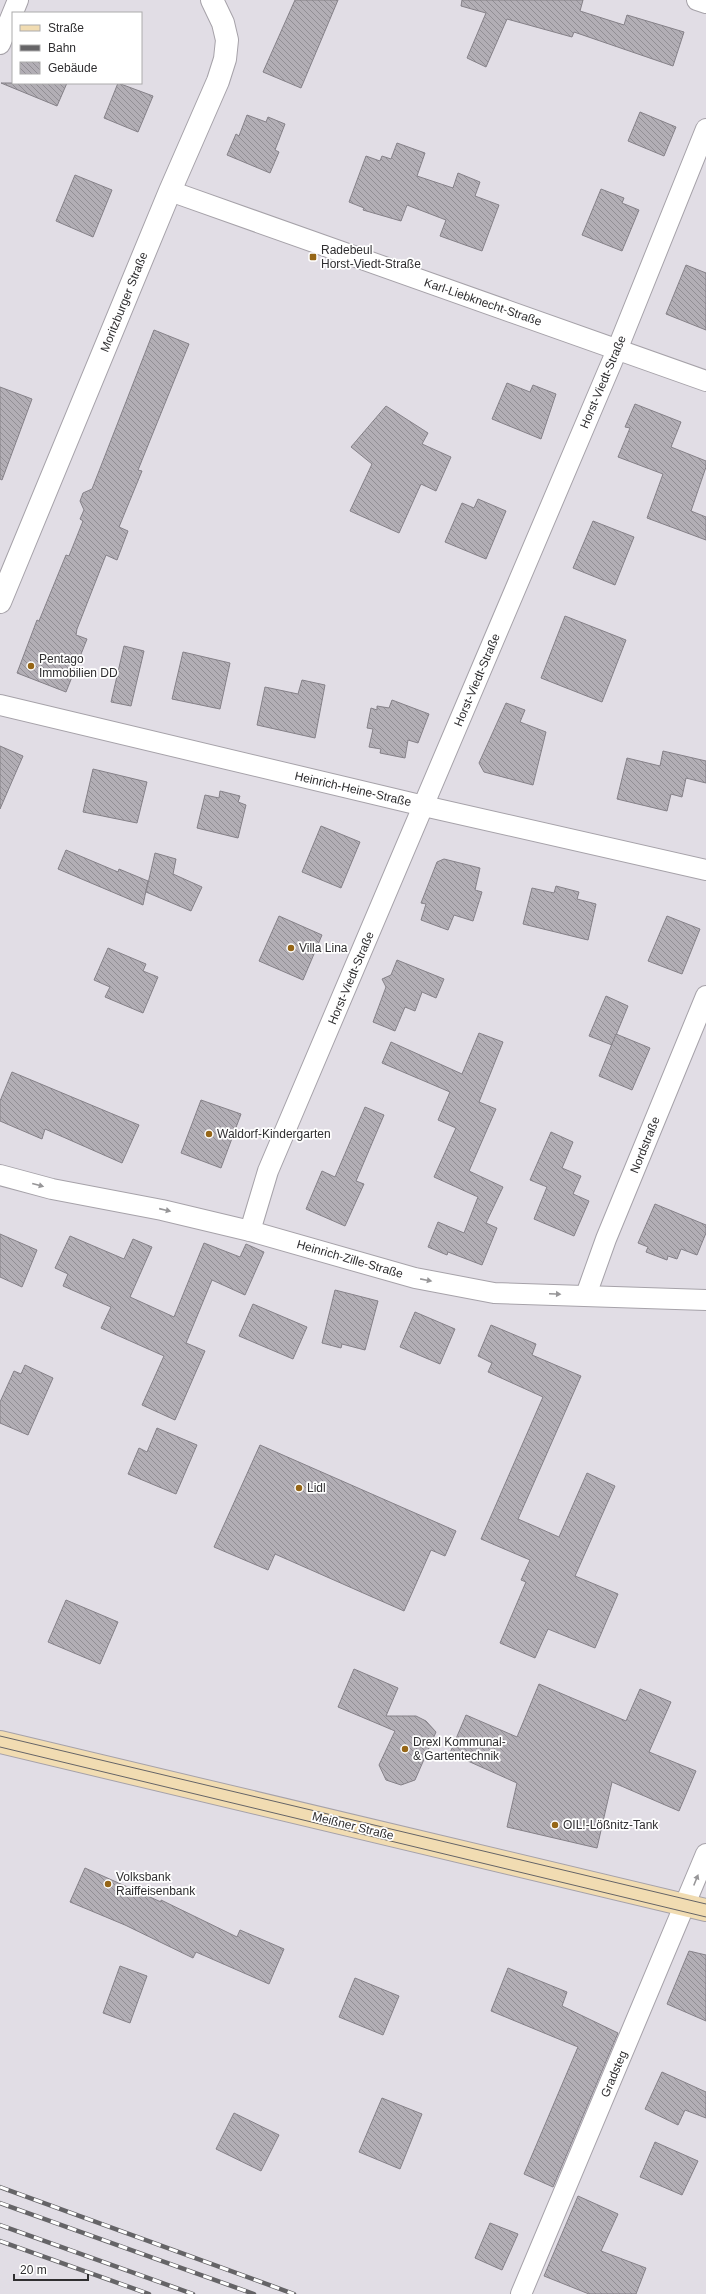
<svg xmlns="http://www.w3.org/2000/svg" width="706" height="2294" viewBox="0 0 706 2294" font-family="Helvetica,sans-serif">
  <style>
    .building { fill: url(#building-back-hatch); stroke: #858188 }
    .lines { fill: none; stroke-linecap: round; stroke-linejoin: round }
    .minor-casing { stroke: #a6a2a9; stroke-width: 22 }
    .tertiary-casing { stroke: #a6a2a9; stroke-width: 24 }
    .secondary-casing { stroke: #a6a2a9; stroke-width: 24 }
    .minor { stroke: #fff; stroke-width: 20 }
    .tertiary { stroke: #fff; stroke-width: 22 }
    .secondary { stroke: #f1dcb2; stroke-width: 22 }
    .tram { stroke: #656467; stroke-width: 1 }
    .rail-casing { stroke: #656467; stroke-width: 4.5 }
    .rail { stroke: #fff; stroke-width: 3; stroke-dasharray: 9; stroke-linecap: butt }
    .oneway { fill: #979698 }
    .poi-dot { fill: #966617; stroke: #fff; stroke-width: 1.5 }
    .labels { text-anchor: middle; dominant-baseline: central; stroke-width: 3.5; stroke-linejoin: round; paint-order: stroke }
    .poi-label { font-size: 12px; fill: #2f2e30; stroke: #fff; text-anchor: start }
    .street-label { font-size: 12px; fill: #2f2e30; stroke: #fff }
  </style>
  <defs>
    <pattern id="building-back-hatch" width="6" height="6" patternUnits="userSpaceOnUse"><rect width="6" height="6" fill="#b2aeb5"/><path d="M-1 5l2 2M0 0l6 6M5-1l2 2" fill="none" stroke="#918e94"/></pattern>
  </defs>
  <rect width="100%" height="100%" fill="#e1dde5"/>
  <g class="building">
    <polygon points="295,0 338,0 301,88 263,72"/>
    <polygon points="462,0 583,0 580,11 624,25 627,15 684,32 673,66 574,32 572,37 507,19 486,67 467,58 486,13 461,6"/>
    <polygon points="1,83 67,83 57,106"/>
    <polygon points="118,83 153,96 138,132 104,118"/>
    <polygon points="640,112 676,127 664,156 628,141"/>
    <polygon points="247,115 266,122 268,117 285,124 275,150 279,152 270,173 227,155 236,134 239,136"/>
    <polygon points="397,143 425,153 417,176 453,188 458,173 480,182 475,196 499,205 482,251 440,236 446,220 407,205 401,221 363,210 364,208 349,202 366,156 380,161 382,156 391,159"/>
    <polygon points="75,175 112,190 93,237 56,221"/>
    <polygon points="601,189 624,198 622,203 639,210 622,251 582,235"/>
    <polygon points="686,265 706,273 706,330 666,314"/>
    <polygon points="154,330 189,344 138,470 142,471 119,527 128,531 117,560 106,555 77,629 76,635 87,639 66,692 17,673 37,620 39,621 66,555 69,556 83,521 80,519 84,510 80,501 83,493 92,489"/>
    <polygon points="507,383 530,392 533,385 556,394 541,439 492,419"/>
    <polygon points="0,387 32,399 2,480 0,479"/>
    <polygon points="635,404 681,422 671,447 706,461 706,467 691,511 706,517 706,540 647,518 663,474 618,457 630,428 625,427"/>
    <polygon points="386,406 428,433 422,444 451,457 436,491 421,484 399,533 350,511 372,464 351,447"/>
    <polygon points="478,499 506,511 486,559 445,542 462,503 474,508"/>
    <polygon points="593,521 634,537 615,585 573,568"/>
    <polygon points="565,616 626,640 602,702 541,678"/>
    <polygon points="124,646 144,651 131,706 111,702"/>
    <polygon points="183,652 230,663 220,709 172,699"/>
    <polygon points="302,680 325,685 315,738 257,725 265,687 298,694"/>
    <polygon points="392,700 429,714 418,743 408,740 405,758 380,753 381,749 369,747 373,729 367,728 371,708 377,710 377,706 389,708"/>
    <polygon points="506,703 525,710 520,722 546,732 533,785 484,772 479,763"/>
    <polygon points="0,746 23,756 0,809"/>
    <polygon points="663,751 706,761 706,783 686,778 682,797 671,794 667,811 617,799 627,758 660,766"/>
    <polygon points="93,769 147,782 137,823 83,812"/>
    <polygon points="220,791 240,796 238,802 246,805 238,838 197,828 205,795 219,798"/>
    <polygon points="321,826 360,842 341,888 302,872"/>
    <polygon points="66,850 118,872 119,869 148,881 143,905 58,869"/>
    <polygon points="155,853 176,859 173,874 202,887 191,911 146,892"/>
    <polygon points="444,859 480,868 475,890 482,892 473,921 454,915 448,930 421,920 426,904 421,903 437,862"/>
    <polygon points="556,886 579,892 577,899 596,904 588,940 523,924 532,888 554,893"/>
    <polygon points="279,916 322,935 303,980 259,961"/>
    <polygon points="667,916 700,929 682,974 648,961"/>
    <polygon points="108,948 146,964 143,971 158,977 143,1013 105,997 110,987 94,980"/>
    <polygon points="397,960 444,979 436,998 422,992 415,1011 405,1007 395,1031 373,1022 386,987 382,979 391,975"/>
    <polygon points="606,996 628,1006 612,1045 589,1036"/>
    <polygon points="479,1033 503,1042 479,1102 496,1109 469,1171 503,1187 486,1223 497,1228 482,1265 448,1252 447,1255 428,1247 438,1222 464,1233 478,1197 434,1177 456,1128 438,1120 450,1092 382,1063 391,1042 462,1074"/>
    <polygon points="616,1034 650,1048 632,1090 599,1076"/>
    <polygon points="12,1072 139,1125 122,1163 45,1129 42,1139 0,1121 0,1101"/>
    <polygon points="201,1100 241,1114 221,1168 181,1153"/>
    <polygon points="365,1107 384,1115 356,1181 364,1184 345,1226 306,1209 322,1171 335,1177"/>
    <polygon points="551,1132 573,1142 562,1168 581,1176 573,1194 589,1201 574,1236 534,1219 547,1187 530,1180"/>
    <polygon points="655,1204 706,1225 706,1233 697,1255 681,1249 677,1259 668,1256 667,1260 646,1252 648,1247 638,1243"/>
    <polygon points="0,1234 37,1250 22,1287 0,1277"/>
    <polygon points="70,1236 124,1259 133,1239 152,1247 130,1297 174,1317 204,1243 240,1257 246,1244 264,1252 245,1295 212,1280 186,1343 205,1351 175,1420 142,1405 164,1356 101,1328 111,1307 63,1286 68,1274 55,1268"/>
    <polygon points="335,1290 378,1301 365,1350 342,1344 341,1348 322,1343"/>
    <polygon points="253,1304 307,1327 293,1359 239,1336"/>
    <polygon points="415,1312 455,1329 440,1364 400,1347"/>
    <polygon points="491,1325 536,1344 532,1355 581,1376 518,1519 559,1537 587,1473 615,1486 575,1576 618,1594 595,1648 548,1629 535,1658 500,1643 526,1582 521,1580 530,1560 481,1539 543,1397 488,1372 492,1363 478,1356"/>
    <polygon points="25,1365 53,1378 28,1435 0,1423 0,1402 14,1371 21,1374"/>
    <polygon points="157,1428 197,1445 176,1494 128,1474 139,1448 147,1452"/>
    <polygon points="260,1445 456,1531 445,1556 431,1550 404,1611 275,1554 268,1570 214,1547"/>
    <polygon points="66,1600 118,1622 100,1664 48,1642"/>
    <polygon points="354,1669 398,1688 386,1716 416,1716 426,1721 436,1732 415,1780 401,1785 386,1780 379,1765 395,1731 338,1707"/>
    <polygon points="539,1684 626,1721 640,1689 671,1702 649,1752 696,1771 679,1811 612,1782 597,1848 507,1827 517,1783 450,1753 466,1715 517,1737"/>
    <polygon points="85,1868 161,1902 161,1900 237,1937 240,1930 284,1949 269,1984 196,1952 193,1958 125,1925 70,1902"/>
    <polygon points="689,1951 706,1955 706,2021 667,2004"/>
    <polygon points="120,1966 147,1976 130,2023 103,2013"/>
    <polygon points="508,1968 567,1992 562,2006 618,2033 553,2187 524,2174 578,2047 491,2011"/>
    <polygon points="355,1978 399,1996 383,2035 339,2017"/>
    <polygon points="662,2072 706,2092 706,2118 685,2110 678,2125 645,2109"/>
    <polygon points="382,2098 422,2114 400,2169 359,2152"/>
    <polygon points="234,2113 279,2135 261,2171 216,2149"/>
    <polygon points="655,2142 698,2161 682,2195 640,2177"/>
    <polygon points="578,2196 618,2214 601,2251 646,2268 636,2294 589,2294 544,2276"/>
    <polygon points="490,2223 518,2234 502,2270 475,2258"/>
  </g>
  <g class="lines">
    <defs>
      <g id="minor">
        <polyline points="697,0 706,3"/>
        <polyline points="0,44 18,0"/>
        <polyline points="170,191 706,381"/>
        <polyline points="0,705 424,806 706,870"/>
        <polyline points="0,1175 52,1189 162,1210 250,1231 415,1278 494,1293 706,1300"/>
        <polyline points="250,1231 268,1171 617,350 706,129"/>
        <polyline points="586,1295 606,1239 706,996"/>
        <polyline points="521,2294 706,1854"/>
      </g>
      <polyline id="tertiary" points="0,602 170,191 218,81 225,59 227,40 223,23 212,0"/>
      <polyline id="secondary" points="0,1742 706,1910"/>
    </defs>
    <use href="#minor" class="minor-casing"/>
    <use href="#tertiary" class="tertiary-casing"/>
    <use href="#secondary" class="secondary-casing"/>
    <use href="#minor" class="minor"/>
    <use href="#tertiary" class="tertiary"/>
    <use href="#secondary" class="secondary"/>
    <g class="tram">
      <polyline points="0,1736 706,1904"/>
      <polyline points="0,1747 706,1917"/>
    </g>
    <defs>
      <g id="rail">
        <polyline points="0,2187 294,2294"/>
        <polyline points="0,2203 254,2294"/>
        <polyline points="0,2225 193,2294"/>
        <polyline points="0,2241 149,2294"/>
      </g>
    </defs>
    <use href="#rail" class="rail-casing"/>
    <use href="#rail" class="rail"/>
  </g>
  <defs><path id="oneway-solid" d="M-6-.8H1V-3.2L6.5 0L1 3.2V.8H-6Z"/></defs>
  <g class="oneway">
    <use href="#oneway-solid" transform="translate(38 1185) rotate(15)"/>
    <use href="#oneway-solid" transform="translate(165 1210) rotate(13)"/>
    <use href="#oneway-solid" transform="translate(426 1280) rotate(11)"/>
    <use href="#oneway-solid" transform="translate(555 1294) rotate(2)"/>
    <use href="#oneway-solid" transform="translate(696 1880) rotate(-68)"/>
  </g>
  <g class="poi-dot">
    <rect x="309" y="253" width="8" height="8" rx="2"/>
    <circle cx="31" cy="666" r="4"/>
    <circle cx="291" cy="948" r="4"/>
    <circle cx="209" cy="1134" r="4"/>
    <circle cx="299" cy="1488" r="4"/>
    <circle cx="405" cy="1749" r="4"/>
    <circle cx="555" cy="1825" r="4"/>
    <circle cx="108" cy="1884" r="4"/>
  </g>
  <g class="labels">
    <g class="poi-label">
      <text x="321" y="250">Radebeul<tspan x="321" dy="14">Horst-Viedt-Straße</tspan></text>
      <text x="39" y="659">Pentago<tspan x="39" dy="14">Immobilien DD</tspan></text>
      <text x="299" y="948">Villa Lina</text>
      <text x="217" y="1134">Waldorf-Kindergarten</text>
      <text x="307" y="1488">Lidl</text>
      <text x="413" y="1742">Drexl Kommunal-<tspan x="413" dy="14">&amp; Gartentechnik</tspan></text>
      <text x="563" y="1825">OIL!-Lößnitz-Tank</text>
      <text x="116" y="1877">Volksbank<tspan x="116" dy="14">Raiffeisenbank</tspan></text>
    </g>
    <g class="street-label">
      <text transform="translate(124 302) rotate(-68)">Moritzburger Straße</text>
      <text transform="translate(483 302) rotate(19)">Karl-Liebknecht-Straße</text>
      <text transform="translate(603 382) rotate(-67)">Horst-Viedt-Straße</text>
      <text transform="translate(477 680) rotate(-67)">Horst-Viedt-Straße</text>
      <text transform="translate(353 789) rotate(13)">Heinrich-Heine-Straße</text>
      <text transform="translate(351 978) rotate(-67)">Horst-Viedt-Straße</text>
      <text transform="translate(645 1145) rotate(-68)">Nordstraße</text>
      <text transform="translate(350 1259) rotate(16)">Heinrich-Zille-Straße</text>
      <text transform="translate(353 1826) rotate(14)">Meißner Straße</text>
      <text transform="translate(614 2074) rotate(-67)">Gradsteg</text>
    </g>
  </g>
  <rect x="12" y="12" width="130" height="72" fill="#ffffff" stroke="#acabac"/>
  <rect x="20" y="25" width="20" height="6" fill="#f1dcb2" stroke="#acabac"/>
  <text x="48" y="32" font-size="12" fill="#2f2e30">Straße</text>
  <rect x="20" y="45" width="20" height="6" fill="#656467" stroke="#acabac"/>
  <text x="48" y="52" font-size="12" fill="#2f2e30">Bahn</text>
  <rect x="20" y="62" width="20" height="12" fill="url(#building-back-hatch)" stroke="#acabac"/>
  <text x="48" y="72" font-size="12" fill="#2f2e30">Gebäude</text>
  <path d="M14 2274v6h74v-6" fill="none" stroke="#2f2e30" stroke-width="2"/>
  <text x="20" y="2274" font-size="12" fill="#2f2e30" stroke="#ffffff" stroke-width="3" paint-order="stroke">20 m</text>
</svg>
